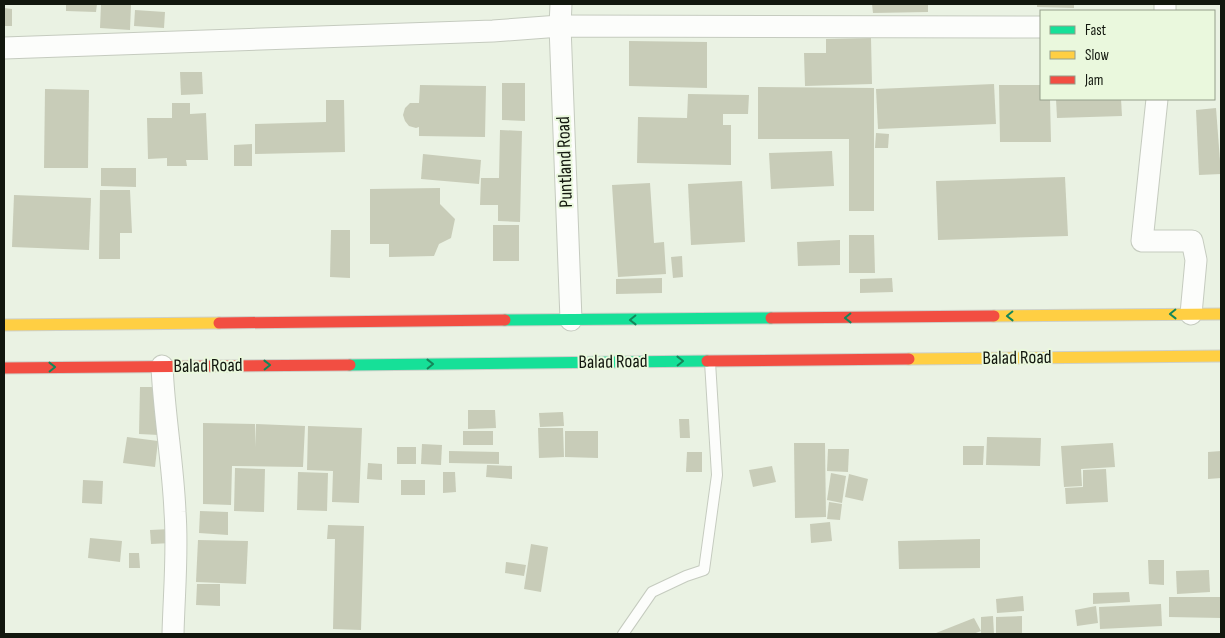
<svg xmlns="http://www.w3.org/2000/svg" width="1225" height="638" viewBox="0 0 1225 638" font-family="'Sofia Sans Condensed',sans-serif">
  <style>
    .building { fill: #c8ccb8 }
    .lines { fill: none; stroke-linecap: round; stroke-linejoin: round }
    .lane-casing { stroke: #c5cbbf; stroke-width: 12 }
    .street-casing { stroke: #c5cbbf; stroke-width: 23 }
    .fast-casing { stroke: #cdd0c9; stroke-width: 13 }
    .slow-casing { stroke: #cdd0c9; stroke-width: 13 }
    .jam-casing { stroke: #cdd0c9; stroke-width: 13 }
    .lane { stroke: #fcfdfb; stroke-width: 10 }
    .street { stroke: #fcfdfb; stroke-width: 21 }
    .fast { stroke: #16e098; stroke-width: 11 }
    .slow { stroke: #ffcf43; stroke-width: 11 }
    .jam { stroke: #f24e42; stroke-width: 11 }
    .oneway { stroke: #14865a }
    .labels { text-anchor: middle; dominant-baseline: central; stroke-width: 4; stroke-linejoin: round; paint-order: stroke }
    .street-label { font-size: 19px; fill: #12170e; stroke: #eaf8dd }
  </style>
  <rect width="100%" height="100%" fill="#eaf2e3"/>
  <g class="building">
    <polygon points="66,4 97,4 96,12 66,11"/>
    <polygon points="101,4 131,5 130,30 100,28"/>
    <polygon points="872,4 928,4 928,12 873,13"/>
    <polygon points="1037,4 1074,4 1074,8 1037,7"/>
    <polygon points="4,8 12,9 12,26 4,26"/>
    <polygon points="135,10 165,12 164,28 134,26"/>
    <polygon points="871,38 872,84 805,86 804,53 826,53 826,39"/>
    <polygon points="629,41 707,42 707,88 629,86"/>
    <polygon points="180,72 202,72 203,94 181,95"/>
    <polygon points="502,83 525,83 525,121 502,120"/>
    <polygon points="994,84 996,124 878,129 876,89"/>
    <polygon points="420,85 486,86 485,137 419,136 419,127 416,128 409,126 405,121 403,115 405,108 410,103 419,103"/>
    <polygon points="999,85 1041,85 1041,99 1050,99 1051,142 1000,142"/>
    <polygon points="758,87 874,88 874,211 849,211 849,139 758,139"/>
    <polygon points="45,89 89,90 88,168 44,168"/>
    <polygon points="688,94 749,95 748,114 723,114 723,125 731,125 731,165 637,163 638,117 687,118"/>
    <polygon points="1056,99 1121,99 1122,116 1057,118"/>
    <polygon points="326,100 344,100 345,152 255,154 255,124 326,122"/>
    <polygon points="172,103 190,103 190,114 206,113 208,160 186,160 187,166 167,166 167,158 148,159 147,118 172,118"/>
    <polygon points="1216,108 1221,174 1199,175 1196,110"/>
    <polygon points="500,130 522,131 520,222 498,221 498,205 480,205 481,178 499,178"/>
    <polygon points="876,133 889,134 888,148 875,148"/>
    <polygon points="252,144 252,166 234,166 234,145"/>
    <polygon points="832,151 834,186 771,189 769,153"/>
    <polygon points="423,154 481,160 479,184 421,179"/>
    <polygon points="101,168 136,168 136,187 101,186"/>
    <polygon points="1065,177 1068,236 938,240 936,181"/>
    <polygon points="742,181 745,242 691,245 688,184"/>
    <polygon points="650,183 654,243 664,242 666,274 618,277 612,185"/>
    <polygon points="440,188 440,204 455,219 451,238 439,244 434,256 389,257 389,244 370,244 370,189"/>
    <polygon points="100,190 130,190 132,233 120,233 120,259 99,259"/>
    <polygon points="14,195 91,198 89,250 12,247"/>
    <rect x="493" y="225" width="26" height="36"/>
    <polygon points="331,230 350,230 350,278 330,277"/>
    <polygon points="849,235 874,235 875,273 849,273"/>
    <polygon points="840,240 840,265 798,266 797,242"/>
    <polygon points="682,256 683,277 673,278 671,257"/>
    <polygon points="662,278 662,293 616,294 616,279"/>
    <polygon points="892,278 893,292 860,293 860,279"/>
    <polygon points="140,387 160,387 159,435 139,434"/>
    <polygon points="468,410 495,410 496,428 468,429"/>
    <polygon points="563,412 564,426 540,427 539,413"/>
    <polygon points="679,419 689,419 690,438 680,438"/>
    <polygon points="203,423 255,424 255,447 256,424 305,426 303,467 232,466 231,505 203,504"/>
    <polygon points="308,426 362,428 359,503 332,502 333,471 307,470"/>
    <polygon points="538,428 563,428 564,457 539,458"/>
    <rect x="463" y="431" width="30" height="14"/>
    <polygon points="565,431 598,431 598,458 565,457"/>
    <polygon points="127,437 158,441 155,467 123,463"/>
    <polygon points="987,437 1041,438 1040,466 986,465"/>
    <polygon points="794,443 825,443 826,517 795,518"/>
    <polygon points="1113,443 1115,467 1081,469 1082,486 1064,487 1061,446"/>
    <polygon points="422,444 442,445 441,465 421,464"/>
    <polygon points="963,446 984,446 983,465 963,465"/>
    <rect x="397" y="447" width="19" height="17"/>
    <polygon points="828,449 849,449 848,472 827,471"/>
    <polygon points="449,451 499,452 499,464 449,463"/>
    <polygon points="1221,451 1221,478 1208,479 1208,452"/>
    <polygon points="687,452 702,452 702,472 686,472"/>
    <polygon points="368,463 382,464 382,480 367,479"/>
    <polygon points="487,465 512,466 512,479 486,477"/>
    <polygon points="772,466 776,482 753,487 749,470"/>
    <polygon points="235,468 265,469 264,512 234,511"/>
    <polygon points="1106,469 1108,502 1066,504 1065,488 1083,487 1083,470"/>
    <polygon points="298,472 328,473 327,511 297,510"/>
    <polygon points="443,472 455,472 456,492 443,493"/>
    <polygon points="831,473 846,476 842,503 827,500"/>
    <polygon points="849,474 868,479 863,501 845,497"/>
    <polygon points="83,480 103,481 102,504 82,503"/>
    <rect x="401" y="480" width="24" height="15"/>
    <polygon points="829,502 842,504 840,520 827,519"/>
    <polygon points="200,511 228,512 228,535 199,533"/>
    <polygon points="830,522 832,541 811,543 810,524"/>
    <polygon points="328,525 364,526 361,630 333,629 335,539 327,539"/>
    <polygon points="171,529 172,543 151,544 150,530"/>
    <polygon points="90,538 122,541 120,562 88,558"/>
    <polygon points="980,539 980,568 899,569 898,541"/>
    <polygon points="198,540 248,541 246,584 196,582"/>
    <polygon points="531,544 548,547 541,592 524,589"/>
    <polygon points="129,553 139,553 140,568 129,568"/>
    <polygon points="1148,560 1164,560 1164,585 1149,584"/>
    <polygon points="506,562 526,565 524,576 505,573"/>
    <polygon points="1209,570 1210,592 1177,594 1176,571"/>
    <polygon points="197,584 220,584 220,606 196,605"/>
    <polygon points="1129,592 1130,602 1093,604 1093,593"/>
    <polygon points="1023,596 1024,611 997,613 996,599"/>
    <polygon points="1169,597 1221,597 1221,618 1169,617"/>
    <polygon points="1161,604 1162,626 1100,629 1099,607"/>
    <polygon points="1096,606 1098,623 1077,626 1075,610"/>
    <polygon points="993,616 994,634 981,634 981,617"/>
    <polygon points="1022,616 1022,634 996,634 996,617"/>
    <polygon points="974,618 981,631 973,634 937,634 936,633"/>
  </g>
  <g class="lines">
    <defs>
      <polyline id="lane" points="623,634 652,592 686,576 704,570 717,475 710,362"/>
      <g id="street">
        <polyline points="561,4 560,26 571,320"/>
        <polyline points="1165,11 1165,4"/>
        <polyline points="4,48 493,31 560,26 1041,27"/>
        <polyline points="1157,99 1142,241 1192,241 1196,260 1191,314"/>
        <path d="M162 366C164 415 173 463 175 512 178 552 174 593 173 634"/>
      </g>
      <g id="fast">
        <polyline points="505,320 771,318"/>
        <polyline points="350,365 707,361"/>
      </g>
      <g id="slow">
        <polyline points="994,316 1221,314"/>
        <polyline points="4,325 219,323"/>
        <polyline points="909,359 1221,356"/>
      </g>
      <g id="jam">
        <polyline points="771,318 994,316"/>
        <polyline points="219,323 505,320"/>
        <polyline points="707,361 909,359"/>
        <polyline points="4,368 350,365"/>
      </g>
    </defs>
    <use href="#lane" class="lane-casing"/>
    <use href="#street" class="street-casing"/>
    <use href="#fast" class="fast-casing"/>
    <use href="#slow" class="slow-casing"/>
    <use href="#jam" class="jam-casing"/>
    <use href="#lane" class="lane"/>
    <use href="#street" class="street"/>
    <use href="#fast" class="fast"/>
    <use href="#slow" class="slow"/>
    <use href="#jam" class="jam"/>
  </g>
  <defs><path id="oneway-chevron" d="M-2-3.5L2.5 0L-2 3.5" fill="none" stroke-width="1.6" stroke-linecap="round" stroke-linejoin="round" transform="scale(1.25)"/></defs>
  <g class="oneway">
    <use href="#oneway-chevron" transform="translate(1173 314) rotate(179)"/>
    <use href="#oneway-chevron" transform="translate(1010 316) rotate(179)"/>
    <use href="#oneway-chevron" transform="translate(848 318) rotate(179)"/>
    <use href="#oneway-chevron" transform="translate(633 320) rotate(179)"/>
    <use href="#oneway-chevron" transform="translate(680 361) rotate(-1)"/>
    <use href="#oneway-chevron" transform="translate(430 364) rotate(-1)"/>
    <use href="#oneway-chevron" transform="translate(267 365) rotate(-1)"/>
    <use href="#oneway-chevron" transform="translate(52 367) rotate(-1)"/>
  </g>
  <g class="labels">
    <g class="street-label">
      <text transform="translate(565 162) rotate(-92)">Puntland Road</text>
      <text transform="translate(1017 358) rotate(-1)">Balad Road</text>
      <text transform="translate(613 362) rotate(-1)">Balad Road</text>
      <text transform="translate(208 366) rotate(-1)">Balad Road</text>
    </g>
  </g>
  <rect width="1225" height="638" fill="none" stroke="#12170e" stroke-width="10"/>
  <rect x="1040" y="10" width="175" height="90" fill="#eaf8dd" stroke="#949e8a"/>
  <rect x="1050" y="26" width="25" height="8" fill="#16e098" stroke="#949e8a"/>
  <text x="1085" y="35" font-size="15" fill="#12170e">Fast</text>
  <rect x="1050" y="51" width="25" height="8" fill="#ffcf43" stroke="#949e8a"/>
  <text x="1085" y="60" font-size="15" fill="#12170e">Slow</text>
  <rect x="1050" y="76" width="25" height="8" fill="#f24e42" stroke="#949e8a"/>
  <text x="1085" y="85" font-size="15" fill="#12170e">Jam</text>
</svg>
